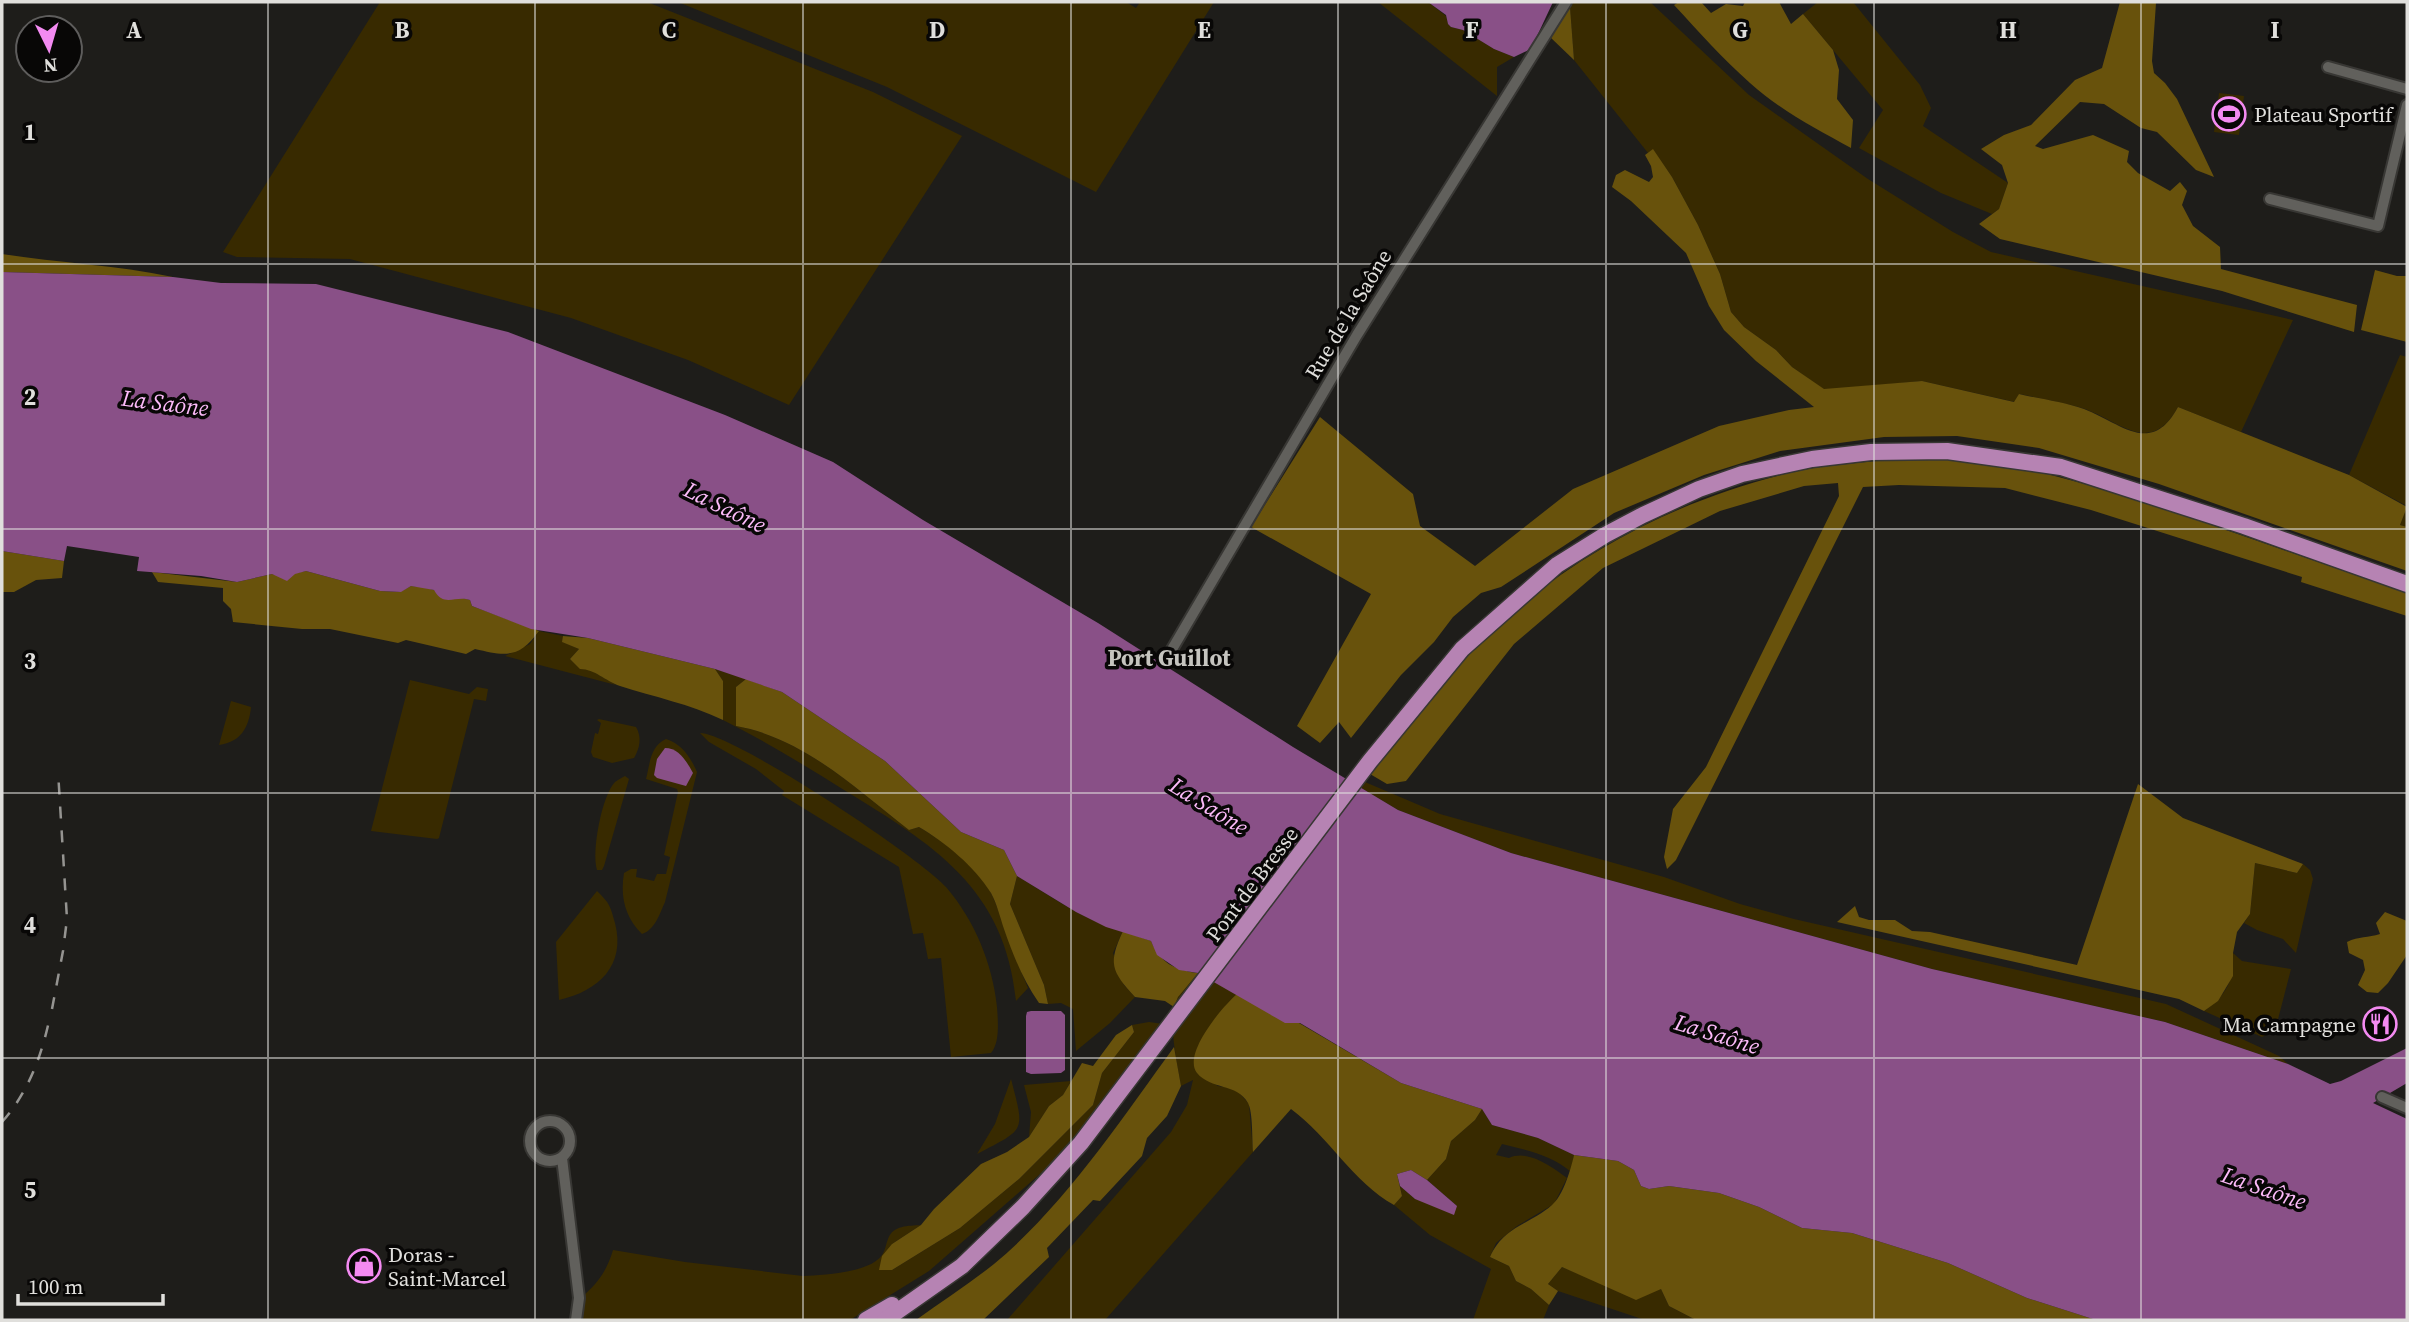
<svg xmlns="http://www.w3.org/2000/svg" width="2409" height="1322" viewBox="0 0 2409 1322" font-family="'Source Serif 4',serif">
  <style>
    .green { fill: #382a00 }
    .forest { fill: #68520c }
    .water { fill: #895087 }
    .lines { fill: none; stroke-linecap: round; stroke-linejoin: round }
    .minor-casing { stroke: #383734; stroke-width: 14 }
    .primary-casing { stroke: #383734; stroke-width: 19 }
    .minor { stroke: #61605c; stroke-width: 10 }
    .primary { stroke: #b683b3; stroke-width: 16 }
    .rail { stroke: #959491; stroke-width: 2.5; stroke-dasharray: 12 12; stroke-linecap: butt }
    .grid { fill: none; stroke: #e0dfdc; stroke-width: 2; stroke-opacity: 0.55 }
    .labels { text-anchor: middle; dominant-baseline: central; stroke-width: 7; stroke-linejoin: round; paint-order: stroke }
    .poi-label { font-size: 21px; fill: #e0dfdc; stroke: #080706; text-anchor: start }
    .street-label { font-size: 21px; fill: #e0dfdc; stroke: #080706 }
    .water-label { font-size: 23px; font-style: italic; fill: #fcbaf9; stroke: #080706 }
    .neighbourhood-label { font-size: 23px; font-weight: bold; fill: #c5c4bf; stroke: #080706 }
    .grid-label { font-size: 23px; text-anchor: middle; font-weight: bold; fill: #e0dfdc; stroke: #080706; stroke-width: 7; stroke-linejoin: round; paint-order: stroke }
  </style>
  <rect width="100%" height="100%" fill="#1e1d1a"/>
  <g class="green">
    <polygon points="380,2 647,2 873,92 962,136 789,405 688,360 571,318 350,259 237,257 223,252"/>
    <polygon points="678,2 1126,2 1136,8 1140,2 1214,2 1096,192 887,87"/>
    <polygon points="1378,2 1428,2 1446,16 1448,24 1451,27 1463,30 1494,49 1514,57 1497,67 1497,96"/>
    <path d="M1574 2H1650L1749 95 1868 179 1953 232 1991 252 2293 320 2241 432 2178 407C2151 456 2122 423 2085 409 2064 402 2041 399 2020 394L2015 402 1922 381 1824 390 1792 367 1776 350 1744 327 1731 312 1720 274 1698 225 1672 177 1653 150 1648 153 1574 60 1570 7Z"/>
    <polygon points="1818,2 1853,2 1920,85 1931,108 1923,126 2008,183 1999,209 1992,214 1941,193 1859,148 1883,110 1803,14"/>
    <polygon points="2219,93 2244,96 2239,135 2214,132"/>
    <polygon points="2400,355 2407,357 2407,527 2400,525 2407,506 2349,475"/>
    <polygon points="539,631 563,636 563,642 579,649 570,659 580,668 589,669 616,685 505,656 530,644"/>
    <path d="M715 669 746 679 736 687V726C804 738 856 789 909 830L919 827C946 843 980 868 993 897 1006 926 1015 958 1028 988L1016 1001C1005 887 932 844 844 790 804 765 765 741 723 720V681Z"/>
    <polygon points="410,680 469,694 477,687 488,689 486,701 474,699 439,838 437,839 371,831"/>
    <path d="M231 701 251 707C249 727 241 742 219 745Z"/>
    <path d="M599 719 636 727C642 737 640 748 634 758L612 763 593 757 591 752 595 733 598 734 601 723 597 720Z"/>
    <path d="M700 733C735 734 919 857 946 887 975 921 992 963 997 1007 998 1021 1000 1043 991 1053L951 1057 941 958 928 959 923 933 913 934 899 867 782 795 784 791 756 769 709 742Z"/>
    <path d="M666 739C682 744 691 758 697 772L665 902C660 913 655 930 642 934 625 917 620 897 624 873L631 869H637L636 877 654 881 657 874H666L670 857 664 855 678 792 677 789 646 779C650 764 650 746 666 739Z"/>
    <path d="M625 776 629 779 604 866 602 870H597C591 852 602 795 615 782 618 780 621 778 625 776Z"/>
    <polygon points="1365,782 1440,814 1664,877 1740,904 1794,919 2166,1004 2279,1056 2288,1064 2165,1022 1932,969 1511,853 1398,810 1361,788"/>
    <polygon points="2255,863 2297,873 2303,864 2310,870 2313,879 2296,953 2283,939 2257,930 2244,923 2250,914"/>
    <path d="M1017 876C1051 896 1084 921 1123 931L1113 953 1124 985 1135 997 1110 1023 1076 1051 1073 1009 1061 1003 1048 1004 1044 985 1010 904Z"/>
    <path d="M597 891C610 904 610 905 615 923 626 965 599 991 559 1000L556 942Z"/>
    <path d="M2233 953 2242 961 2291 969 2275 1031 2262 1037 2204 1011C2228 993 2233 982 2233 953Z"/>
    <path d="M1198 973 1237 994 1233 998 1197 1073 1218 1086 1236 1089 1249 1104 1253 1152 1105 1320H1007L1171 1132 1187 1105 1193 1080 1181 1086C1177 1063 1167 1019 1177 999 1182 989 1191 981 1198 973Z"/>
    <path d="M1149 1022 1163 1024 1098 1113 1056 1160 929 1271 850 1320H581L583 1296C599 1282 607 1270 613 1250L685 1262 803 1276C822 1275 870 1273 882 1255 885 1251 886 1244 888 1239 893 1225 908 1226 921 1225L892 1244V1270L960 1228 1019 1179 1093 1105 1102 1073 1134 1032 1132 1025Z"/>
    <path d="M1011 1079C1025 1133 1026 1128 977 1154L995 1124Z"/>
    <polygon points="1071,1081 1063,1095 1049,1106 1029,1137 1031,1112 1024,1085"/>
    <path d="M1482 1109 1492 1125 1538 1138 1574 1155 1571 1172C1551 1155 1526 1150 1502 1144L1496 1155 1509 1158C1528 1149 1552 1167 1567 1178L1554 1204 1517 1226 1496 1243 1490 1257 1509 1266 1516 1281 1531 1289 1549 1305 1543 1320H1473L1491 1269 1430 1235 1394 1205 1402 1196 1400 1186 1415 1199 1457 1206 1427 1180 1446 1159 1451 1141 1475 1120Z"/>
    <polygon points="1562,1267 1579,1274 1661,1289 1669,1306 1696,1320 1645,1320 1558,1291 1548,1284"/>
  </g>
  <g class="forest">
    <path d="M1679 2H1701L1711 13 1726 4 1743 6 1745 2H1779L1791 24 1803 14 1833 50 1839 70 1837 99 1853 120 1851 148C1816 129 1780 110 1750 83 1723 59 1699 32 1674 5Z"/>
    <polygon points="2120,2 2156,3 2152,61 2154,73 2165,83 2177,99 2214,177 2196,170 2157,132 2141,128 2104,104 2080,102 2035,146 2043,149 2093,135 2129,151 2127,162 2138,173 2170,191 2180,182 2187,191 2182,205 2193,226 2220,247 2221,269 2357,305 2354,332 2222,291 2000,239 1979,224 1999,209 2008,183 2002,165 1981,149 2004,135 2031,125 2075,80 2102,68"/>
    <polygon points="1570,7 1574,60 1549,36"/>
    <path d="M1653 149 1672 177 1698 225 1720 274 1731 312 1744 327 1776 350 1792 367 1824 389 1922 381 2014 402 2019 394C2040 399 2064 402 2084 409 2121 423 2151 457 2178 407L2349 475 2407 507 2400 525 2407 527V571L2159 484 2039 448 1957 436 1884 437 1780 451 1704 475 1614 513 1501 587 1481 593 1453 617 1434 642 1401 675 1351 738 1339 722 1320 743 1297 726 1371 594 1251 527 1320 417 1413 494 1420 526 1475 566 1573 489 1719 426 1789 410 1814 407 1756 361 1724 330 1709 306 1686 253 1631 201 1612 187 1616 175 1625 170 1649 182 1653 177 1651 166 1645 155Z"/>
    <path d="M2 254C59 263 116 265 173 277L2 272Z"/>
    <polygon points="2375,270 2397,276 2407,276 2407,342 2361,330"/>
    <path d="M1883 460H1965L2032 470 2123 494 2407 593V616L2301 582 2302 577 2091 510 2005 488 1899 485 1863 487 1676 860 1667 869 1664 857 1673 809 1706 767 1839 496 1838 483 1804 486 1720 511 1603 568 1514 644 1406 781 1387 784 1370 774C1406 729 1442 681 1483 640 1569 555 1676 500 1793 472 1822 465 1853 464 1883 460Z"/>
    <polygon points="2,551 64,561 62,578 36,580 14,592 2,592"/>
    <path d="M306 571 380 591 400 592 411 586 423 587 470 600 472 606 539 631C519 659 505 656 475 649L466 654 406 640 398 643 330 629H302L233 622 231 609 223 601V588L158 582 152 572 237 582 272 574 280 576Z"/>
    <path d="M563 636 588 638 715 669 723 681V720C690 704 654 697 620 686 605 681 595 669 580 669L570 659 579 649 562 642Z"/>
    <path d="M746 679 782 692 885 761 961 832 1004 850 1017 876 1010 904 1044 985 1048 1004 1039 1003C1023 980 1013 955 1004 929 1000 917 997 904 991 893 974 866 946 843 919 827L909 830C856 789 804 738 736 726V687Z"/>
    <polygon points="2138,784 2183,818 2303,864 2297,873 2255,863 2250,914 2237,932 2233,953 2233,976 2218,1001 2204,1011 2179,999 1837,922 1855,906 1859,917 1869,920 1895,920 1912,931 1930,932 2077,965"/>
    <path d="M2385 912 2407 921V955L2388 983 2378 993 2367 992 2358 985 2365 970 2363 960 2349 953 2347 942C2359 936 2368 938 2380 934L2376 923Z"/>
    <path d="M1123 931 1151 941C1161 963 1174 970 1198 973L1178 997 1174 1007 1165 1001 1135 997C1111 971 1108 963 1123 931Z"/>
    <path d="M1237 994 1258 1006 1299 1023 1401 1083 1482 1109 1475 1120 1451 1141 1446 1159 1427 1180 1411 1170 1397 1174 1402 1196 1394 1205C1353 1182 1329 1137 1291 1109L1253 1152C1252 1140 1253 1112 1248 1103 1237 1083 1211 1090 1197 1073 1182 1054 1223 1006 1237 994Z"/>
    <polygon points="1132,1025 1134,1032 1102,1073 1093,1105 1019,1179 960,1228 892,1270 879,1270 882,1256 892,1244 921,1225 934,1209 981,1164 1007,1152 1029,1137 1049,1106 1063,1095 1082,1063 1093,1066 1116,1035"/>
    <path d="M1174 1047 1181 1086 1167 1116 1147 1138 1142 1156 1100 1201 1093 1200 1047 1248 1049 1257 983 1320H916C942 1301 969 1284 994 1264 1062 1208 1122 1119 1174 1047Z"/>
    <path d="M1574 1155 1618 1161 1634 1170 1641 1186 1649 1189 1669 1186 1719 1193 1759 1207 1802 1228 1852 1233 1948 1263 2027 1298 2096 1320H1696L1669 1306 1661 1289 1636 1300 1562 1267 1548 1284 1558 1291 1549 1305 1531 1289 1516 1281 1509 1266 1490 1257C1504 1226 1529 1225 1552 1205 1563 1196 1571 1169 1574 1155Z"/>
  </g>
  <g class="water">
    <polygon points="1428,2 1553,2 1531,49 1514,57 1494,49 1463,30 1451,27 1448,24 1446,15"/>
    <path d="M2 272 173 277 221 283 316 284 508 332 725 415 833 462 923 520 1098 623 1293 747 1398 810 1511 853 1932 969 2165 1022 2288 1064 2330 1084 2341 1081 2407 1048V1083L2373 1103 2407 1119V1320H2096L2027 1298 1948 1263 1852 1233 1802 1228 1759 1207 1719 1193 1669 1186 1649 1189 1641 1186 1634 1170 1618 1161 1574 1155 1538 1138 1492 1125 1482 1109 1401 1083 1300 1023H1285L1198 973 1179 970 1157 955 1151 941 1106 927 1076 912 1017 876 1004 850 961 832 885 761 782 692 715 669 588 638 531 629 472 606 470 600C455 595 444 608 434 590L411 586 401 592 380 591 306 571 295 574 287 581 272 574 237 582 201 576 137 571 139 557 67 546 64 561 2 551Z"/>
    <path d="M665 748C679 748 687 762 693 773L686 786 657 778 654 775 657 759Z"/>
    <polygon points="1031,1011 1061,1011 1065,1015 1065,1070 1061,1073 1031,1074 1026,1072 1026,1016 1027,1012"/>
    <polygon points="1411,1170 1427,1180 1457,1206 1454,1215 1415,1199 1400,1186 1397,1174"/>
  </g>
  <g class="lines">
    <defs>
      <g id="minor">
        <polyline points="2328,67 2407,89"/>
        <polyline points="2270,199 2378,226 2407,105"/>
        <polyline points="1171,651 1357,335 1566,2"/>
        <polyline points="2382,1097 2407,1108"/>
        <circle cx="550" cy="1141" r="20"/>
        <polyline points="562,1158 579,1298 576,1320"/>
      </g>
      <g id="primary">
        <polyline points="866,1320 892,1305"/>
        <polyline points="885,1320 962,1266 1023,1207 1081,1143 1370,761 1462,649 1557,565 1605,535 1643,515 1699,489 1742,474 1812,459 1871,452 1947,451 2061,467 2244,526 2407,584"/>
      </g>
    </defs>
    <use href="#minor" class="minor-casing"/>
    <use href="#primary" class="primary-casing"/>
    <use href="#minor" class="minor"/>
    <use href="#primary" class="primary"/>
    <g class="rail">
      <polyline points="52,1009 63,951 67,919 58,771"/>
      <path d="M2 1122C27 1094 41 1058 49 1021"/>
    </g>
  </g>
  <path class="grid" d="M268 2V1320M535 2V1320M803 2V1320M1071 2V1320M1338 2V1320M1606 2V1320M1874 2V1320M2141 2V1320M2 264H2407M2 529H2407M2 793H2407M2 1058H2407"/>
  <defs>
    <symbol id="stadium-ring" viewBox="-11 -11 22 22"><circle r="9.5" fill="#080706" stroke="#f38af1" stroke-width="1.5"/><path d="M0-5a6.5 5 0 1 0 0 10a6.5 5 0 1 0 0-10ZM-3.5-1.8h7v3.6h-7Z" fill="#f38af1"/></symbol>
    <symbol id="restaurant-ring" viewBox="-11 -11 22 22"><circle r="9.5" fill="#080706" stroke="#f38af1" stroke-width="1.5"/><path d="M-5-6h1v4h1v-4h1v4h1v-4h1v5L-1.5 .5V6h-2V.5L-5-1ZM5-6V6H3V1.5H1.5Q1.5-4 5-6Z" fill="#f38af1"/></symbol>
    <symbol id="shop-ring" viewBox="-11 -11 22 22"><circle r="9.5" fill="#080706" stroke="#f38af1" stroke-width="1.5"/><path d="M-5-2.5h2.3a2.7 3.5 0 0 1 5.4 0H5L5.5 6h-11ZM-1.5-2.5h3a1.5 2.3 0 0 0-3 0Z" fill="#f38af1"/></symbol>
  </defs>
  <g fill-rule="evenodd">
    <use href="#stadium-ring" x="2210" y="95" width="38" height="38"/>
    <use href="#restaurant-ring" x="2361" y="1005" width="38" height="38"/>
    <use href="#shop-ring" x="345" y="1247" width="38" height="38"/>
  </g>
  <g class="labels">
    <g class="poi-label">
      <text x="2254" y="114">Plateau Sportif</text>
      <text x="2356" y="1024" text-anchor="end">Ma Campagne</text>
      <text x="388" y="1254">Doras -<tspan x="388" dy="24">Saint-Marcel</tspan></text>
    </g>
    <g class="street-label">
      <text transform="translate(1348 314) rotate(-59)">Rue de la Saône</text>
      <text transform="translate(1252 884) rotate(-53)">Pont de Bresse</text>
    </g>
    <g class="water-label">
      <text transform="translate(165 403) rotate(7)">La Saône</text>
      <text transform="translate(725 507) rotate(26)">La Saône</text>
      <text transform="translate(1209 806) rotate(32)">La Saône</text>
      <text transform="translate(1717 1034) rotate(17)">La Saône</text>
      <text transform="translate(2264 1188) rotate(19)">La Saône</text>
    </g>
    <g class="neighbourhood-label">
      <text x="1169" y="658">Port Guillot</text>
    </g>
  </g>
  <g class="grid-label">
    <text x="134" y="38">A</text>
    <text x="402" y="38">B</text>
    <text x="669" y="38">C</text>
    <text x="937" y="38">D</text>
    <text x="1204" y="38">E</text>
    <text x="1472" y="38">F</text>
    <text x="1740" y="38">G</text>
    <text x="2008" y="38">H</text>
    <text x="2275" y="38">I</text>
    <text x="30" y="140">1</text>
    <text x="30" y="405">2</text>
    <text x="30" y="669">3</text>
    <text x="30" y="933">4</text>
    <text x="30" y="1198">5</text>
  </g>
  <rect width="2409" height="1322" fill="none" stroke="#e0dfdc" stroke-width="7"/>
  <g transform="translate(49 49) rotate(175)"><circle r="33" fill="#080706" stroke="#5e5d5c" stroke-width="2"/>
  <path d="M0-5L12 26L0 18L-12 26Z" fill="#f38af1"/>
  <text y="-10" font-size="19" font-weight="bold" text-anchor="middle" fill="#e0dfdc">N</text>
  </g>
  <path d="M18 1294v10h145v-10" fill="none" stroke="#e0dfdc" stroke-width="3.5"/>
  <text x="28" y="1294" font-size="21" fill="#e0dfdc" stroke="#080706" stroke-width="5" paint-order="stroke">100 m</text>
</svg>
